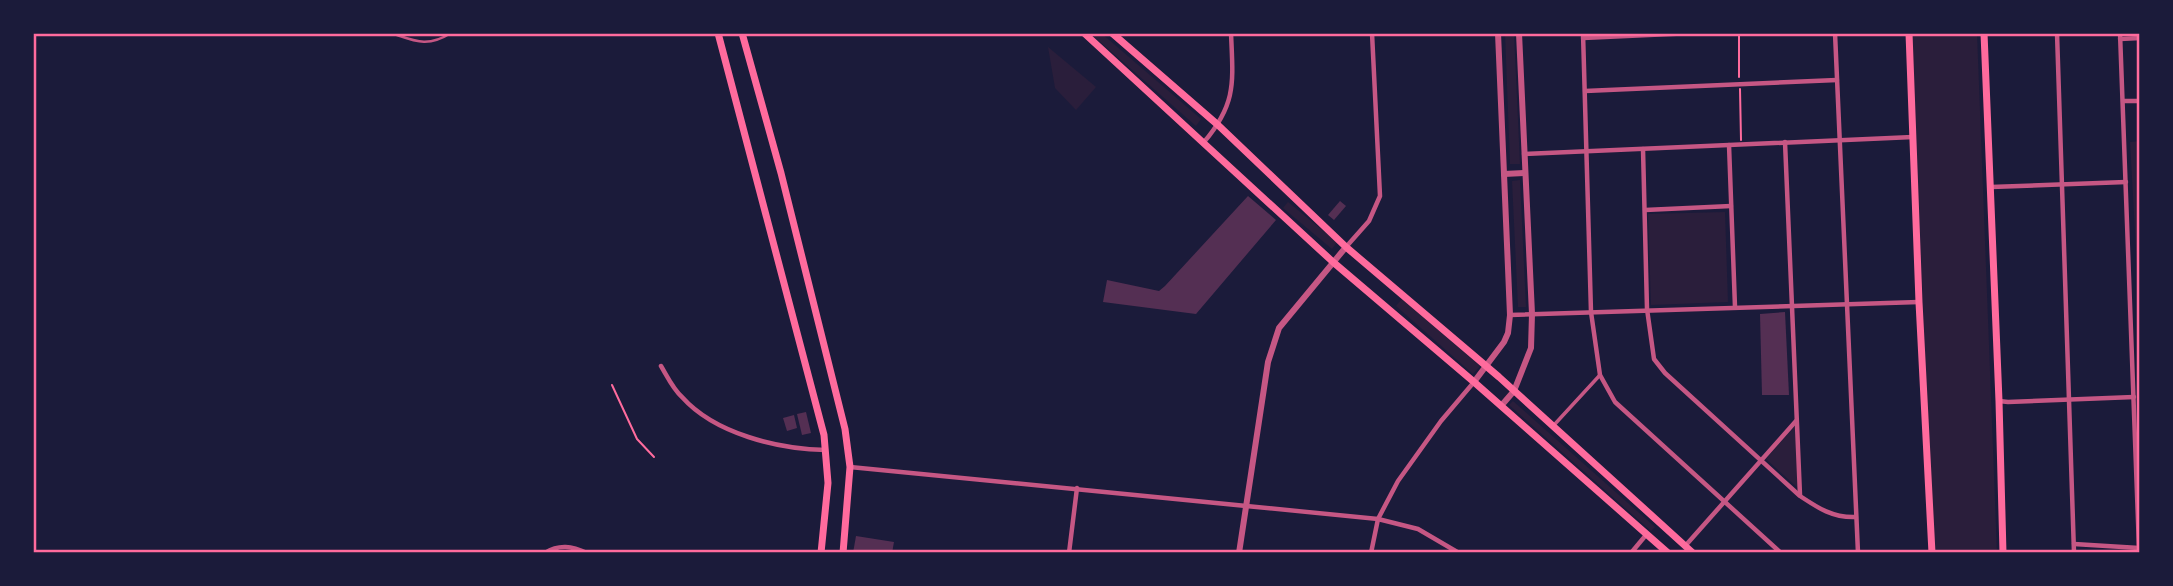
<svg xmlns="http://www.w3.org/2000/svg" width="2173" height="586" viewBox="0 0 2173 586" font-family="'IBM Plex Sans',sans-serif">
  <style>
    .green { fill: #2a1e3b }
    .building { fill: #542f53 }
    .lines { fill: none; stroke-linecap: round; stroke-linejoin: round }
    .path { stroke: #ff6b9d; stroke-width: 2 }
    .service { stroke: #c65784; stroke-width: 2.5 }
    .pedestrian { stroke: #c65784; stroke-width: 3.5 }
    .minor { stroke: #c65784; stroke-width: 4.5 }
    .tertiary { stroke: #c65784; stroke-width: 6 }
    .secondary { stroke: #ff6b9d; stroke-width: 7 }
    .primary { stroke: #ff6b9d; stroke-width: 7 }
    .neatline { fill: none; stroke: #ff6b9d; stroke-width: 2.5 }
  </style>
  <rect width="100%" height="100%" fill="#1b1b3a"/>
  <g class="green">
    <polygon points="1090,33 1101,33 1201,119 1196,126"/>
    <polygon points="1505,33 1514,33 1520,164 1510,164"/>
    <polygon points="1912,33 1977,33 1997,553 1933,553"/>
    <polygon points="1048,47 1096,87 1076,110 1055,88"/>
    <polygon points="2140,141 2140,323 2130,142"/>
    <polygon points="1520,180 1526,307 1518,307 1512,181"/>
    <polygon points="1288,202 1337,242 1332,249 1283,208"/>
    <polygon points="1725,212 1728,302 1651,305 1648,214"/>
    <polygon points="1402,299 1480,366 1473,374 1396,306"/>
    <polygon points="1513,401 1655,527 1651,531 1509,405"/>
    <polygon points="1795,426 1799,489 1766,459"/>
  </g>
  <g class="building">
    <polygon points="1248,196 1276,220 1196,314 1103,302 1107,280 1159,291 1165,286"/>
    <polygon points="1340,201 1346,206 1334,220 1328,215"/>
    <polygon points="1785,312 1789,395 1762,395 1760,314"/>
    <polygon points="806,412 811,433 802,435 797,414"/>
    <polygon points="794,415 797,428 787,431 783,418"/>
    <polygon points="856,536 894,542 892,553 853,553"/>
  </g>
  <g class="lines">
    <g class="path">
      <polyline points="1739,33 1739,77"/>
      <polyline points="1740,89 1741,140"/>
      <polyline points="612,385 637,439 654,457"/>
    </g>
    <path class="service" d="M391 33C415 41 427 48 451 33"/>
    <polyline class="pedestrian" points="1554,425 1600,375"/>
    <g class="minor">
      <polyline points="1583,33 1591,312 1600,375 1615,402 1781,553"/>
      <polyline points="1835,33 1858,553"/>
      <polyline points="2057,33 2074,553"/>
      <polyline points="2120,33 2139,548"/>
      <polyline points="1583,38 1693,33"/>
      <polyline points="2120,39 2140,38"/>
      <polyline points="1585,91 1837,80"/>
      <polyline points="2123,101 2140,101"/>
      <path d="M1204 142C1237 103 1233 82 1231 33"/>
      <polyline points="1785,142 1800,495"/>
      <polyline points="1729,145 1735,307"/>
      <path d="M1643 149 1647 309 1654 359 1665 373 1800 496C1818 508 1833 518 1856 517"/>
      <polyline points="1524,154 1913,137"/>
      <polyline points="1991,187 2126,182"/>
      <polyline points="1645,210 1731,206"/>
      <polyline points="1346,247 1369,221 1380,196 1372,33"/>
      <polyline points="1510,315 1919,302"/>
      <path d="M661 366C667 376 673 389 682 397 715 434 778 449 826 450"/>
      <polyline points="1999,401 2008,402 2134,397"/>
      <polyline points="850,467 1378,519 1418,529 1459,553"/>
      <polyline points="2074,544 2139,548"/>
      <polyline points="1686,545 1796,421"/>
      <path d="M545 553C559 544 572 546 587 553"/>
      <polyline points="1069,553 1077,488"/>
      <polyline points="1371,553 1378,519 1398,481 1441,421 1474,382"/>
      <polyline points="1631,553 1646,535"/>
    </g>
    <g class="tertiary">
      <polyline points="1504,174 1524,173"/>
      <polyline points="1474,382 1504,342 1508,333 1510,315 1498,33"/>
      <polyline points="1501,406 1514,391 1531,348 1532,314 1519,33"/>
      <polyline points="1239,553 1268,362 1279,328 1346,247"/>
    </g>
    <g class="secondary">
      <polyline points="1084,33 1333,262 1474,382 1668,553"/>
      <polyline points="1112,33 1218,125 1346,247 1499,377 1693,553"/>
      <polyline points="1909,33 1919,302 1932,553"/>
      <polyline points="1984,33 1999,401 2003,553"/>
    </g>
    <g class="primary">
      <polyline points="718,33 824,435 828,483 821,553"/>
      <polyline points="742,33 781,173 845,429 850,467 843,553"/>
    </g>
  </g>
  <rect width="2173" height="586" fill="none" stroke="#1b1b3a" stroke-width="70"/>
  <rect x="35" y="35" width="2103" height="516" class="neatline"/>
</svg>
